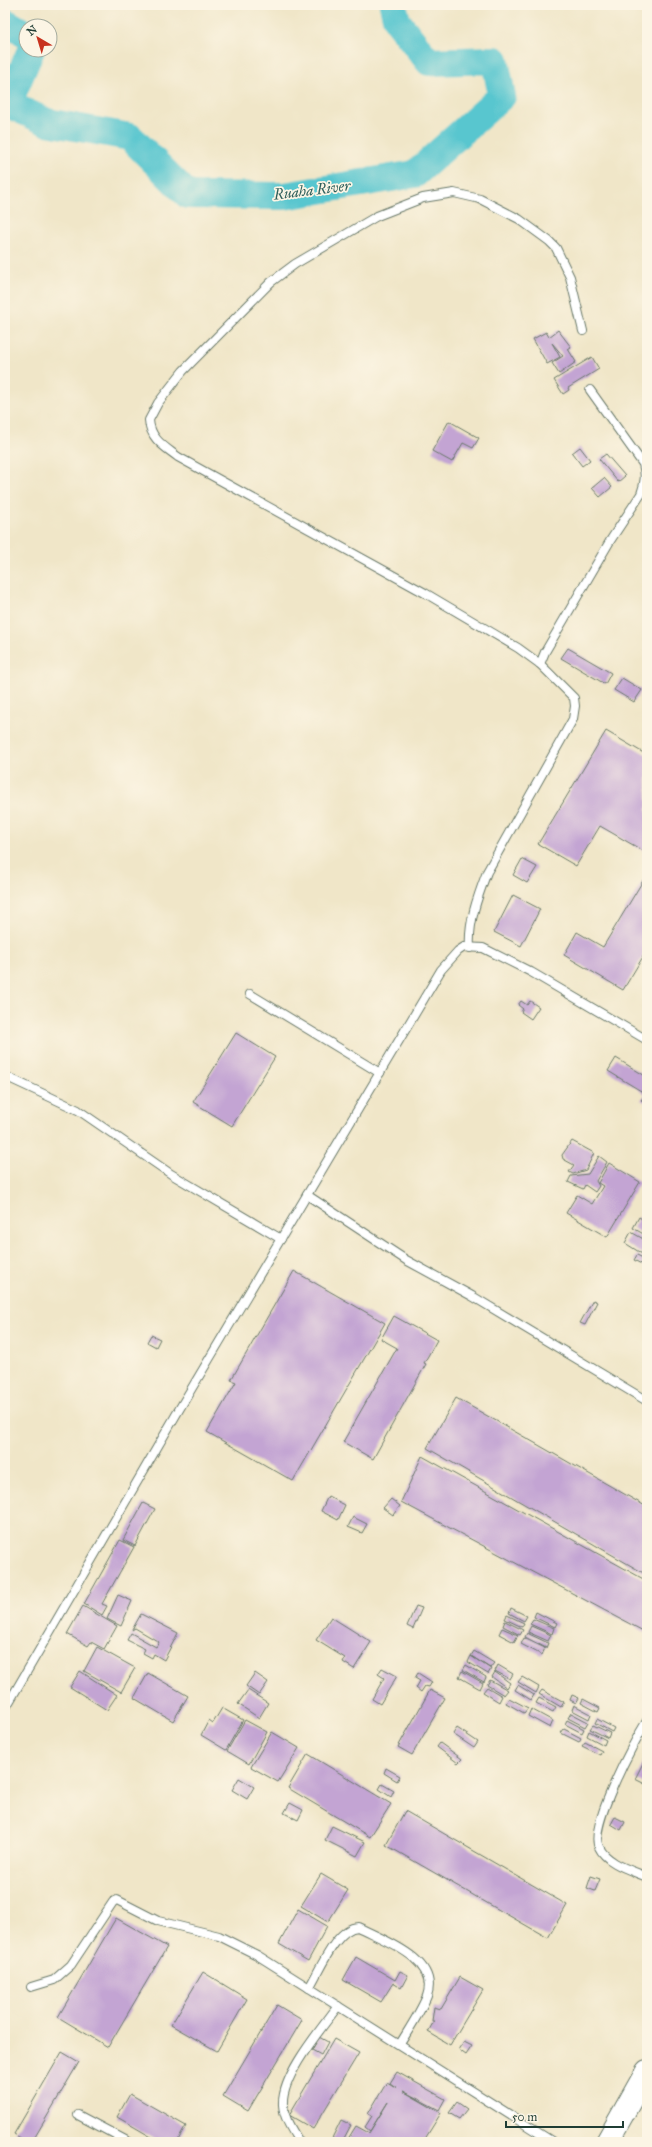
<svg xmlns="http://www.w3.org/2000/svg" width="652" height="2147" viewBox="0 0 652 2147" font-family="'IM FELL Great Primer',serif">
  <style>
    .lines { fill: none; stroke-linecap: round; stroke-linejoin: round }
    .river { stroke: #59c6cf; stroke-width: 28 }
    .building { fill: #c3a4d3 }
    .service-casing { stroke: #687868; stroke-width: 10 }
    .trunk-casing { stroke: #687868; stroke-width: 24 }
    .service { stroke: #fff; stroke-width: 8 }
    .trunk { stroke: #fff; stroke-width: 22 }
    .labels { text-anchor: middle; dominant-baseline: central; stroke-width: 3.5; stroke-linejoin: round; paint-order: stroke }
    .water-label { font-size: 15px; font-style: italic; fill: #2e5f5b; stroke: #fcf5e5 }
  </style>
  <rect width="100%" height="100%" fill="#fcf5e5"/>
  <filter id="ink" filterUnits="userSpaceOnUse"><feTurbulence type="fractalNoise" baseFrequency=".025" numOctaves="2"/><feDisplacementMap in="SourceGraphic" scale="8" xChannelSelector="R" yChannelSelector="G"/><feConvolveMatrix kernelMatrix="1 2 1 2 8 2 1 2 1" color-interpolation-filters="sRGB"/></filter>
  <filter id="wash" filterUnits="userSpaceOnUse"><feTurbulence type="fractalNoise" baseFrequency=".012" numOctaves="4" result="noise"/><feDisplacementMap in="SourceGraphic" scale="16" xChannelSelector="R" yChannelSelector="G"/><feGaussianBlur stdDeviation="0.9" result="paint"/><feColorMatrix in="noise" values="0 0 0 0 0 0 0 0 0 0 0 0 0 0 0 0 0 1.4 0 .05"/><feComposite in="paint" operator="in"/></filter>
  <g filter="url(#wash)">
    <rect width="100%" height="100%" fill="#f0e6c8"/>
    <g class="lines">
      <g class="river">
        <polyline points="5,22 26,34"/>
        <polyline points="31,50 8,104 47,122 130,137 188,195 284,196 415,174 502,96 495,60 429,62 397,21 393,5"/>
      </g>
    </g>
    <g id="blocks">
      <g class="building">
        <polygon points="558,330 571,347 568,349 576,362 559,374 552,363 563,356 552,343 560,357 547,364 533,339 546,332 549,337"/>
        <polygon points="592,357 599,369 568,388 569,390 563,394 554,380"/>
        <polygon points="449,421 479,438 473,448 463,443 452,462 432,451"/>
        <polygon points="580,447 590,460 582,466 572,453"/>
        <polygon points="606,454 625,476 618,482 599,459"/>
        <polygon points="604,478 612,487 600,497 592,488"/>
        <polygon points="568,648 611,673 605,684 561,658"/>
        <polygon points="622,678 642,690 634,702 614,690"/>
        <polygon points="606,731 647,755 647,853 600,826 576,866 538,844"/>
        <polygon points="522,859 537,867 527,883 513,875"/>
        <polygon points="647,874 647,950 623,990 564,955 577,932 603,947"/>
        <polygon points="513,895 540,909 521,946 494,932"/>
        <polygon points="521,1001 527,1005 530,1001 539,1007 531,1019 521,1012 523,1009 518,1005"/>
        <polygon points="236,1033 275,1057 232,1126 193,1102"/>
        <polygon points="616,1058 647,1077 647,1103 641,1100 646,1094 608,1071"/>
        <polygon points="572,1141 594,1153 586,1170 573,1174 569,1172 574,1165 563,1159 562,1155"/>
        <polygon points="599,1156 607,1162 596,1181 599,1186 595,1192 585,1185 583,1189 568,1182 571,1176 588,1174"/>
        <polygon points="609,1163 640,1182 607,1237 566,1213 577,1195 592,1204 603,1186 598,1183"/>
        <polygon points="639,1217 647,1222 647,1236 633,1228"/>
        <polygon points="631,1232 647,1241 647,1257 625,1243"/>
        <polygon points="637,1255 647,1260 645,1266 634,1260"/>
        <polygon points="294,1271 385,1323 293,1481 207,1432 236,1382 231,1380"/>
        <polygon points="593,1300 597,1302 585,1325 580,1323"/>
        <polygon points="394,1316 437,1340 424,1363 426,1364 373,1459 343,1442 397,1348 381,1339"/>
        <polygon points="151,1335 160,1339 156,1347 147,1342"/>
        <polygon points="456,1398 647,1507 647,1575 427,1448"/>
        <polygon points="422,1456 647,1581 647,1633 401,1502"/>
        <polygon points="328,1496 345,1505 338,1520 321,1511"/>
        <polygon points="391,1499 400,1506 393,1515 383,1508"/>
        <polygon points="143,1503 155,1509 135,1546 123,1540"/>
        <polygon points="353,1517 367,1524 362,1533 348,1527"/>
        <polygon points="120,1540 134,1547 102,1604 107,1606 102,1615 84,1604"/>
        <polygon points="118,1595 132,1601 121,1626 107,1619"/>
        <polygon points="83,1606 117,1626 104,1649 91,1642 88,1646 67,1634"/>
        <polygon points="416,1606 422,1608 413,1629 407,1626"/>
        <polygon points="511,1608 527,1616 524,1621 509,1613"/>
        <polygon points="536,1612 557,1623 555,1627 534,1617"/>
        <polygon points="141,1614 178,1633 164,1660 154,1654 152,1658 143,1653 145,1649 127,1640 131,1633 156,1647 159,1642 135,1628 132,1630"/>
        <polygon points="507,1615 524,1623 522,1627 505,1619"/>
        <polygon points="331,1617 371,1642 354,1669 343,1662 345,1658 316,1640"/>
        <polygon points="533,1619 554,1628 552,1634 530,1624"/>
        <polygon points="505,1621 523,1630 520,1635 503,1626"/>
        <polygon points="531,1626 551,1635 548,1641 528,1632"/>
        <polygon points="502,1628 518,1635 514,1642 499,1634"/>
        <polygon points="527,1633 548,1643 546,1648 525,1637"/>
        <polygon points="524,1638 545,1648 542,1655 521,1644"/>
        <polygon points="97,1647 135,1668 121,1692 84,1671"/>
        <polygon points="474,1651 494,1663 490,1668 471,1656"/>
        <polygon points="471,1656 491,1669 488,1674 468,1662"/>
        <polygon points="466,1665 486,1677 484,1682 463,1670"/>
        <polygon points="498,1665 513,1674 510,1679 495,1671"/>
        <polygon points="382,1668 397,1676 380,1704 372,1699 384,1678 378,1674"/>
        <polygon points="80,1671 117,1695 107,1710 70,1687"/>
        <polygon points="462,1671 483,1683 480,1689 459,1677"/>
        <polygon points="495,1672 510,1683 507,1688 492,1677"/>
        <polygon points="148,1673 188,1696 173,1721 134,1698"/>
        <polygon points="255,1673 268,1682 259,1695 246,1686"/>
        <polygon points="418,1673 432,1682 429,1687 425,1686 421,1692 416,1688 420,1681 415,1678"/>
        <polygon points="522,1677 539,1687 536,1693 518,1682"/>
        <polygon points="490,1680 508,1690 504,1695 487,1685"/>
        <polygon points="518,1685 534,1695 531,1700 515,1690"/>
        <polygon points="487,1687 502,1696 499,1702 483,1692"/>
        <polygon points="248,1690 268,1703 259,1718 238,1704"/>
        <polygon points="430,1690 445,1698 412,1755 398,1747"/>
        <polygon points="542,1690 564,1702 561,1707 539,1694"/>
        <polygon points="572,1695 579,1698 576,1703 570,1700"/>
        <polygon points="509,1698 528,1708 524,1713 506,1703"/>
        <polygon points="539,1698 556,1707 553,1712 536,1703"/>
        <polygon points="583,1699 600,1708 598,1712 581,1703"/>
        <polygon points="574,1705 591,1714 589,1719 572,1710"/>
        <polygon points="222,1708 243,1720 226,1750 201,1735 209,1720 213,1723"/>
        <polygon points="531,1709 553,1721 550,1728 528,1716"/>
        <polygon points="571,1713 588,1722 585,1727 568,1718"/>
        <polygon points="597,1719 614,1728 612,1732 595,1723"/>
        <polygon points="245,1720 267,1732 249,1764 227,1751"/>
        <polygon points="567,1720 584,1729 582,1733 565,1724"/>
        <polygon points="593,1725 610,1733 608,1738 590,1729"/>
        <polygon points="457,1728 478,1742 474,1748 453,1734"/>
        <polygon points="564,1729 581,1738 579,1742 561,1733"/>
        <polygon points="589,1731 606,1740 604,1745 587,1736"/>
        <polygon points="272,1732 299,1748 278,1782 251,1767"/>
        <polygon points="585,1742 602,1751 600,1755 582,1746"/>
        <polygon points="440,1743 462,1759 458,1763 437,1747"/>
        <polygon points="308,1754 391,1804 370,1837 288,1788"/>
        <polygon points="647,1755 647,1785 635,1779"/>
        <polygon points="386,1768 400,1776 397,1781 384,1773"/>
        <polygon points="239,1778 254,1787 247,1799 232,1790"/>
        <polygon points="382,1784 394,1791 391,1797 379,1789"/>
        <polygon points="290,1803 303,1810 298,1820 284,1813"/>
        <polygon points="405,1811 567,1905 548,1938 386,1845"/>
        <polygon points="615,1817 625,1822 621,1830 611,1824"/>
        <polygon points="332,1826 365,1842 357,1856 325,1840"/>
        <polygon points="321,1874 348,1890 328,1922 301,1906"/>
        <polygon points="591,1876 600,1879 595,1891 587,1888"/>
        <polygon points="298,1909 327,1926 308,1961 279,1944"/>
        <polygon points="116,1918 167,1947 108,2047 58,2017"/>
        <polygon points="356,1957 395,1980 400,1971 408,1975 401,1988 393,1983 381,2002 343,1980"/>
        <polygon points="203,1972 247,1999 217,2051 171,2025"/>
        <polygon points="460,1977 483,1990 450,2045 428,2032 434,2021 432,2021 434,2007 441,2009"/>
        <polygon points="277,2005 302,2020 248,2111 223,2096"/>
        <polygon points="319,2037 328,2042 321,2055 312,2050"/>
        <polygon points="334,2039 359,2053 313,2129 289,2115"/>
        <polygon points="464,2042 472,2046 466,2055 459,2050"/>
        <polygon points="62,2052 79,2062 32,2142 27,2142 14,2134"/>
        <polygon points="397,2072 445,2099 439,2110 403,2091 441,2113 423,2142 346,2142 356,2126 369,2133 388,2102 370,2131 365,2127 372,2116 368,2114 387,2082 397,2088 390,2083"/>
        <polygon points="130,2094 186,2126 177,2142 160,2142 117,2117"/>
        <polygon points="457,2102 467,2109 459,2119 449,2113"/>
        <polygon points="341,2120 351,2125 342,2142 330,2142"/>
      </g>
    </g>
  </g>
  <g filter="url(#ink)">
    <use href="#blocks" fill-opacity="0" stroke="#687868" stroke-width="1"/>
    <g class="lines">
      <defs>
        <g id="service">
          <path d="M540 664 545 652 610 541 641 494C645 483 646 475 643 464L590 390"/>
          <path d="M470 948C468 922 478 896 487 872L573 719 575 706 574 698 540 664 518 648 425 593 178 457C165 447 150 439 149 420L158 403 183 371 271 282 295 264 377 216 423 198 454 193 480 199 519 219 549 241 556 248 570 277 583 331"/>
          <polyline points="250,994 380,1073"/>
          <polyline points="5,1076 78,1110 171,1174 281,1239"/>
          <polyline points="307,1195 406,1260 472,1296 647,1401"/>
          <polyline points="5,1709 180,1408 441,970 458,951 464,947 483,948 531,972 647,1040"/>
          <path d="M647 1721C634 1741 588 1828 599 1847 607 1864 631 1870 647 1877"/>
          <polyline points="31,1987 54,1980 71,1965 113,1902 117,1900 158,1921 219,1936 257,1955 553,2142"/>
          <path d="M309 1988C320 1970 336 1928 358 1927 383 1940 440 1959 427 1996 420 2013 409 2029 400 2044"/>
          <polyline points="78,2115 129,2142"/>
          <path d="M299 2142C293 2131 284 2119 283 2105 281 2076 321 2029 338 2006"/>
        </g>
        <polyline id="trunk" points="607,2142 647,2071"/>
      </defs>
      <use href="#service" class="service-casing"/>
      <use href="#trunk" class="trunk-casing"/>
      <use href="#service" class="service"/>
      <use href="#trunk" class="trunk"/>
    </g>
  </g>
  <g class="labels">
    <g class="water-label">
      <text transform="translate(312 190) rotate(-7)">Ruaha River</text>
    </g>
  </g>
  <rect width="652" height="2147" fill="none" stroke="#fcf5e5" stroke-width="20"/>
  <g transform="translate(38 38) rotate(322)"><circle r="19" fill="#fcf5e5" stroke="#a4ab9e"/>
  <path d="M0-3L7 15L0 10L-7 15Z" fill="#c8321e"/>
  <text y="-6" font-size="11" font-weight="bold" text-anchor="middle" fill="#1f3d34">N</text>
  </g>
  <path d="M506 2121v6h117v-6" fill="none" stroke="#1f3d34" stroke-width="2"/>
  <text x="512" y="2121" font-size="12" fill="#1f3d34" stroke="#fcf5e5" stroke-width="3" paint-order="stroke">50 m</text>
</svg>
